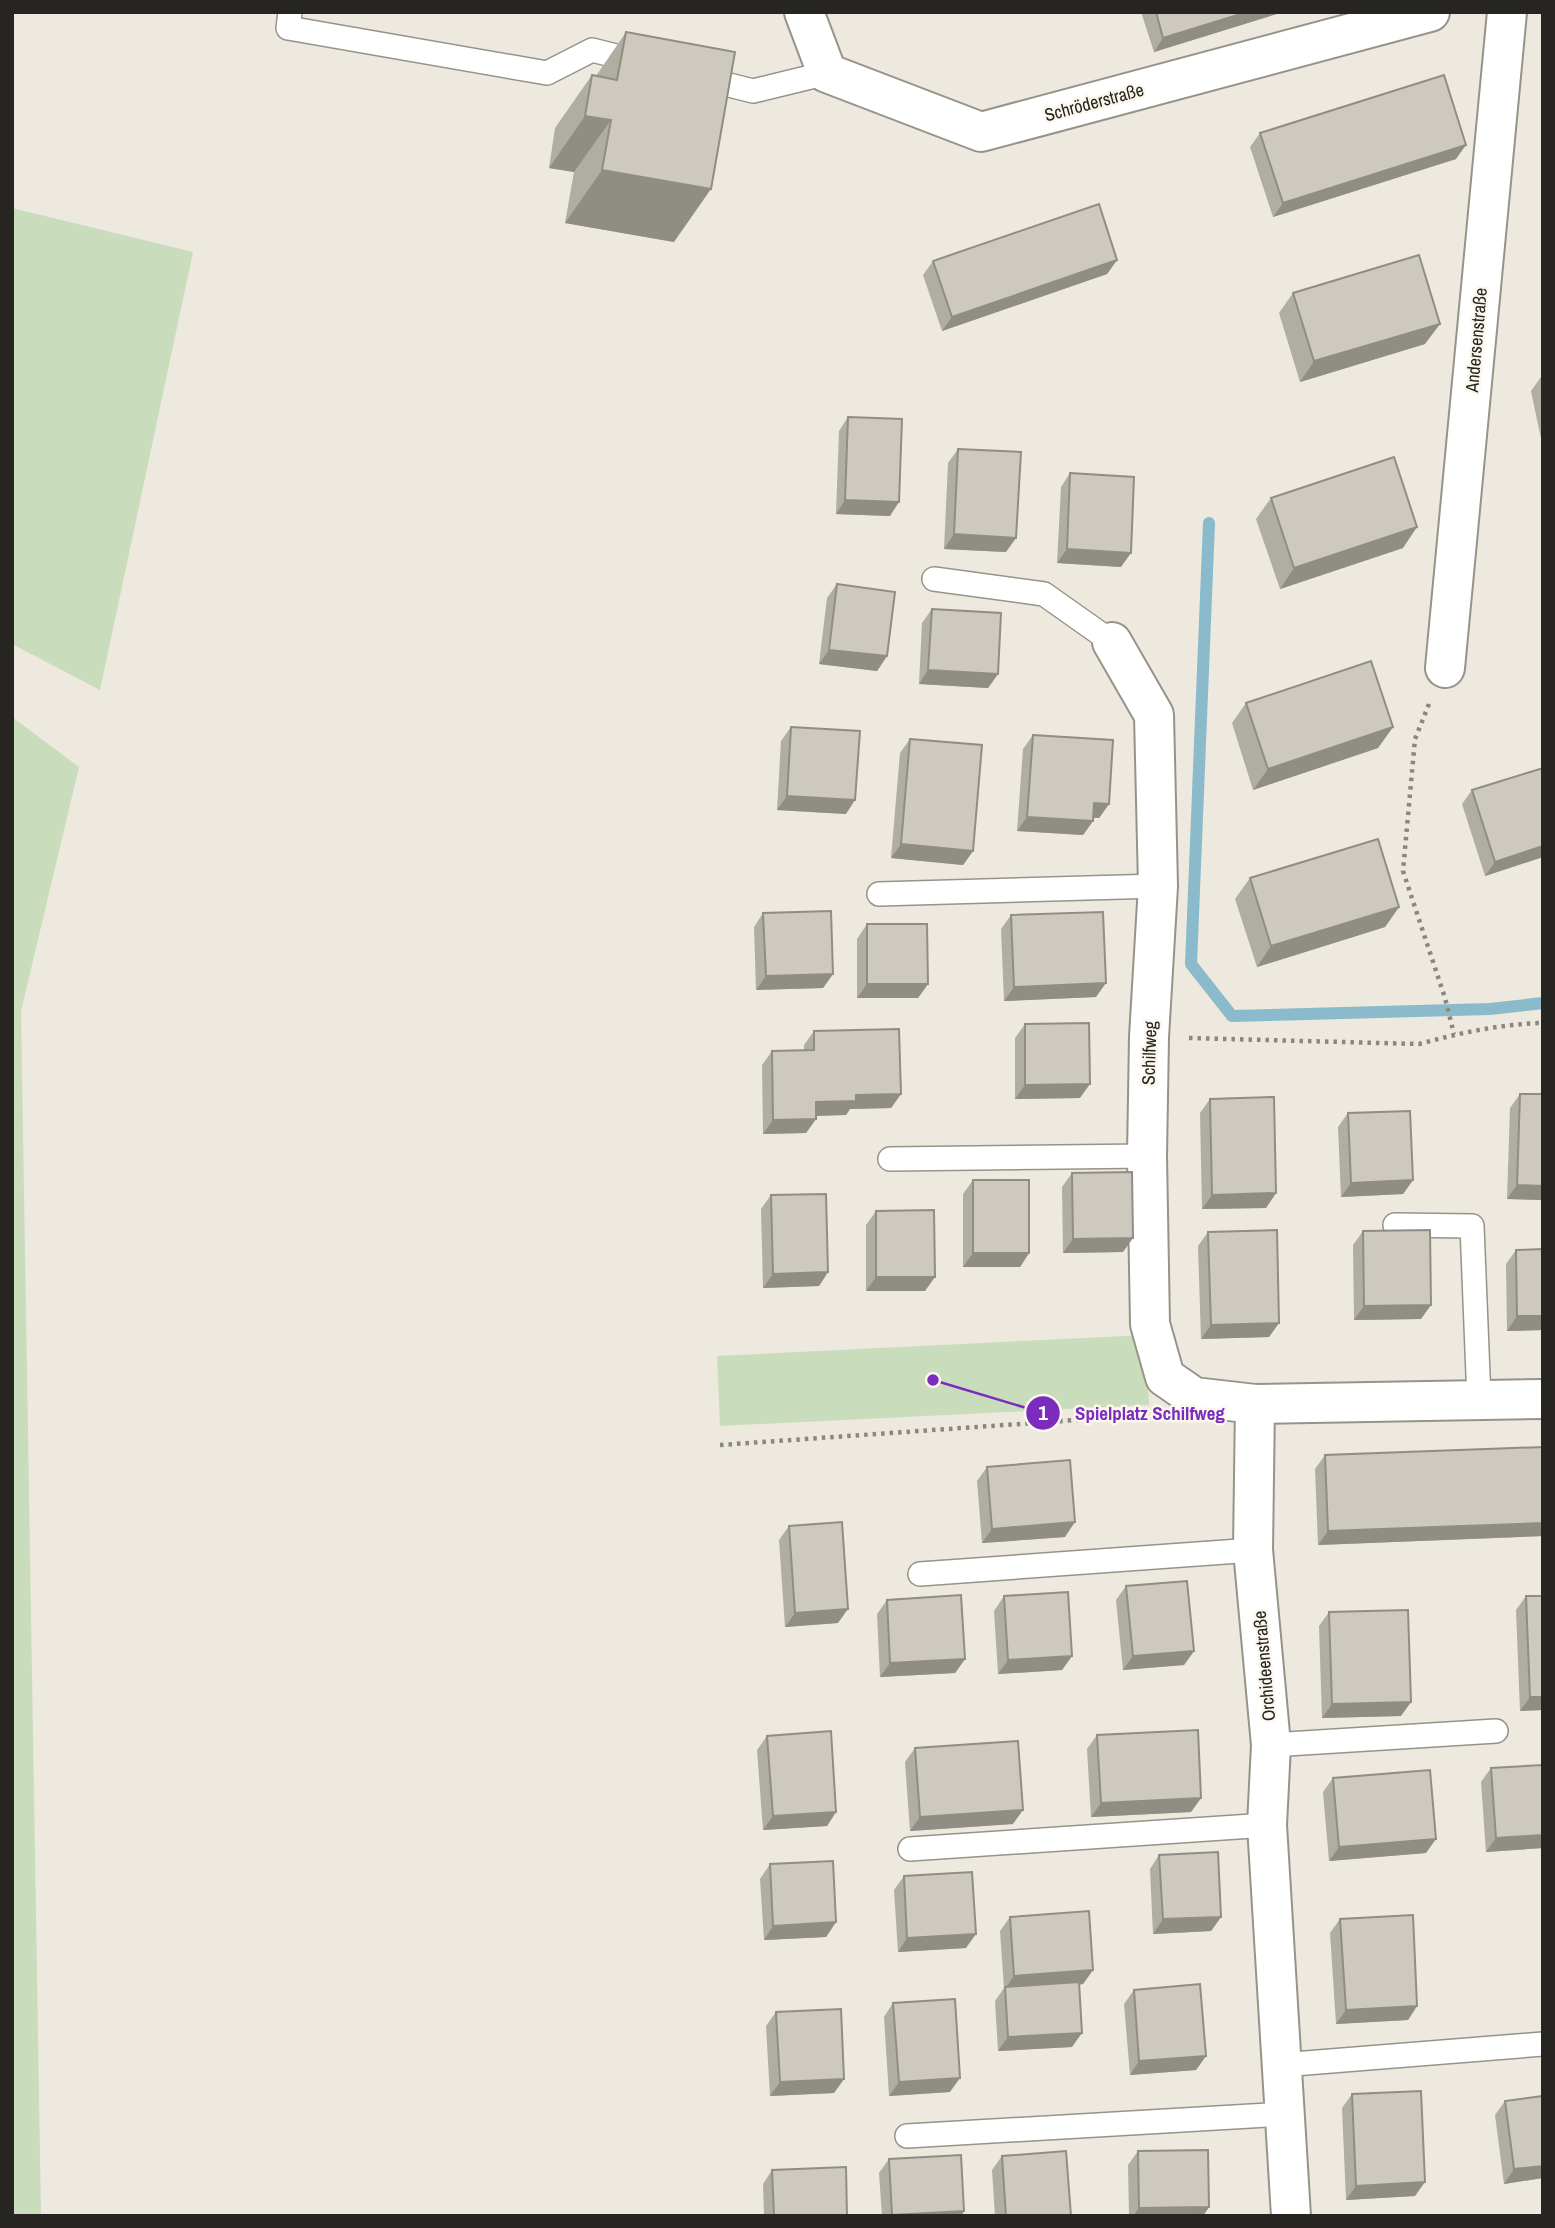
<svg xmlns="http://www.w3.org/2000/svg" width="1555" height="2228" viewBox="0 0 1555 2228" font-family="'Archivo Narrow',sans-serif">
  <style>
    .green { fill: #c9dcbc }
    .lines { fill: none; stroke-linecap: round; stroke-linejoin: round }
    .stream { stroke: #8bbacb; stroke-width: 12 }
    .lane-casing { stroke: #979389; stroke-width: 26 }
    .street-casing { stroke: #979389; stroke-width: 42 }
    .path { stroke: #89877f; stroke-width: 4.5; stroke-dasharray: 3.5 5; stroke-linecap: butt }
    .lane { stroke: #fff; stroke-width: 23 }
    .street { stroke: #fff; stroke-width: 38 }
    .wall { fill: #b0ada3 }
    .shaded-wall { fill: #908d85 }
    .building { fill: #cdc9be; stroke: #908d85; stroke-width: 2 }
    .labels { text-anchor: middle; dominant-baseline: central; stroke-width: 5; stroke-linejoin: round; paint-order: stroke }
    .street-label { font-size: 18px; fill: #262521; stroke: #fbf7ec }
    .leader { fill: none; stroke: #7b2cbf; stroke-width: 2.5 }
    .callout-dot { fill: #7b2cbf; stroke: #fbf7ec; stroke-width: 2.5 }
    .mark-label { font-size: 21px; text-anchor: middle; font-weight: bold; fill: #fff }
    .callout-label { font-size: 19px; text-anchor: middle; font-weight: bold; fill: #7b2cbf; stroke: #fbf7ec; stroke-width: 5; stroke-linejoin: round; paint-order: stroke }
  </style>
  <rect width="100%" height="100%" fill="#ede9de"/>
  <g class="green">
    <polygon points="12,208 193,252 100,690 12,644"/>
    <polygon points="12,717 79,767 21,1011 41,2216 12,2216"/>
    <polygon points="1146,1335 1149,1405 720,1426 717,1356"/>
  </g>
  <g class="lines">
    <polyline class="stream" points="1209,523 1191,964 1232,1016 1490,1009 1543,1003"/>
    <defs>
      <g id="lane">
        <polyline points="290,12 288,28 547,73 592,50 640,62"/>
        <polyline points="701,78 753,91 827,73"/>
        <polyline points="934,579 1044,594 1112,642"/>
        <polyline points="879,894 1158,886"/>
        <polyline points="890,1159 1147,1156"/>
        <polyline points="1395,1225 1472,1226 1479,1400"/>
        <polyline points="920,1574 1253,1550"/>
        <polyline points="1271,1745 1496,1731"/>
        <polyline points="910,1849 1267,1825"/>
        <polyline points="1281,2065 1543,2044"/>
        <polyline points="907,2136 1285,2114"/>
      </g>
      <g id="street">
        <polyline points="804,12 827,73 981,132 1430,12"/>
        <polyline points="1112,642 1154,715 1158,886 1149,1037 1147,1156 1150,1324 1165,1377 1194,1397 1255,1404"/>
        <polyline points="1445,668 1507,12"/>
        <polyline points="1291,2216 1267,1825 1271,1745 1253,1550 1255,1404 1543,1399"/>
      </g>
    </defs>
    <use href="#lane" class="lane-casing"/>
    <use href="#street" class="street-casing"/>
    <g class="path">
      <polyline points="1429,704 1415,739 1403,871 1445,998 1454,1034"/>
      <path d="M1189 1038 1419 1044C1460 1033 1500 1024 1543 1023"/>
      <polyline points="720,1445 1147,1415"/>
    </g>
    <use href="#lane" class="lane"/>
    <use href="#street" class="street"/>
  </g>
  <g class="wall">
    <polygon points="1141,12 1283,12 1154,52"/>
    <polygon points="626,32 674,242 565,223 574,172 549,168 555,128 592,75 596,76"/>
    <polygon points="1260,133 1456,159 1273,217 1250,147"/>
    <polygon points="1117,260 1107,274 942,331 923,275 933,261"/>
    <polygon points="1293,293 1425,344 1300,382 1279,313"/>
    <polygon points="1541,377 1543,377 1543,448 1531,391"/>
    <polygon points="848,417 890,516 836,514 839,431"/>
    <polygon points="958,449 1006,552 944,549 948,463"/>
    <polygon points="1070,473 1121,567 1057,563 1061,487"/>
    <polygon points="1271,498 1403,548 1280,589 1256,519"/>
    <polygon points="837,584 887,656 877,671 819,664 827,598"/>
    <polygon points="932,609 998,674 988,688 919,684 922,623"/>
    <polygon points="1246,703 1393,727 1378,748 1253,790 1232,723"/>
    <polygon points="791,727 846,814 777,810 781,741"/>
    <polygon points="1033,735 1109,804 1099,818 1093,818 1093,821 1083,835 1017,831 1023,749"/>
    <polygon points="910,739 973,851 963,865 891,858 900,753"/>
    <polygon points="1543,768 1543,857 1485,876 1462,804 1472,790"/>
    <polygon points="1250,878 1399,907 1385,927 1257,967 1235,899"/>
    <polygon points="763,913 833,974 823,988 756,990 754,927"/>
    <polygon points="1011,915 1096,997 1004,1001 1001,929"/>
    <polygon points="867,924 928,984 918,998 857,998 857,939"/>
    <polygon points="1025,1024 1080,1098 1015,1099 1015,1038"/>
    <polygon points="814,1031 901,1094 891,1108 850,1109 846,1115 816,1116 816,1119 806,1133 763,1134 762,1065 772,1051 804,1051 804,1045"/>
    <polygon points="1520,1094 1543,1200 1507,1199 1510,1108"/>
    <polygon points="1210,1099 1276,1193 1266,1208 1202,1209 1200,1113"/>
    <polygon points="1348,1113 1413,1180 1403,1194 1341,1197 1338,1127"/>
    <polygon points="1072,1173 1123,1252 1063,1253 1062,1187"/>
    <polygon points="973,1180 1029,1253 1020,1267 963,1267 963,1194"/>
    <polygon points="771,1195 828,1272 819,1286 763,1288 761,1209"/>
    <polygon points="876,1211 925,1291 866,1291 866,1225"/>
    <polygon points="1363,1231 1421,1319 1354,1320 1353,1245"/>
    <polygon points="1208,1232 1279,1323 1269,1337 1201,1339 1198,1246"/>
    <polygon points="1543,1249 1543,1330 1507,1331 1506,1264 1516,1250"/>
    <polygon points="1543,1447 1543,1536 1318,1545 1315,1469 1325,1455"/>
    <polygon points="987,1467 1065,1537 982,1543 977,1481"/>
    <polygon points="789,1526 838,1623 785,1627 779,1540"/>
    <polygon points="1126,1586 1194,1651 1184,1665 1123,1670 1116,1600"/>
    <polygon points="1004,1596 1072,1656 1062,1670 998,1674 994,1611"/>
    <polygon points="1526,1596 1543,1596 1543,1710 1520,1711 1516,1610"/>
    <polygon points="887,1600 965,1659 955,1673 880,1677 877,1614"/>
    <polygon points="1329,1612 1401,1716 1322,1718 1319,1626"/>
    <polygon points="1097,1735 1201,1798 1191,1812 1091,1817 1087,1749"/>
    <polygon points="767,1736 836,1812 827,1826 763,1830 757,1750"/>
    <polygon points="915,1748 1013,1824 910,1831 905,1762"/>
    <polygon points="1491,1768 1543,1848 1486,1852 1481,1782"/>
    <polygon points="1333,1778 1426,1853 1329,1861 1323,1792"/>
    <polygon points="1159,1855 1221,1917 1211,1931 1153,1934 1150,1869"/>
    <polygon points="770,1864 836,1922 826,1937 764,1940 760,1879"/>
    <polygon points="904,1876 966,1948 898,1952 894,1890"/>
    <polygon points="1010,1917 1093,1970 1083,1984 1079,1985 1072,2047 998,2051 995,2001 1004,1988 1000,1931"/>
    <polygon points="1340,1919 1417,2006 1408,2020 1336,2024 1330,1933"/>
    <polygon points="1134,1990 1206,2056 1196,2070 1130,2075 1124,2004"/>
    <polygon points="893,2003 950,2092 889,2096 884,2017"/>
    <polygon points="776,2012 844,2079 834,2093 770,2096 766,2026"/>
    <polygon points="1352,2094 1415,2196 1346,2200 1342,2108"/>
    <polygon points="1543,2096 1543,2178 1504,2184 1495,2115 1505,2101"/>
    <polygon points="1138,2151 1209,2207 1203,2216 1129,2216 1128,2165"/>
    <polygon points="1002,2156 1071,2216 995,2216 992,2170"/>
    <polygon points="889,2159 964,2211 961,2216 882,2216 879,2173"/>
    <polygon points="772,2170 847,2216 764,2216 763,2184"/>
  </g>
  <g class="shaded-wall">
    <polygon points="1247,12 1283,12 1154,52 1163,38"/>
    <polygon points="585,116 611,120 574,172 549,168"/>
    <polygon points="1466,145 1456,159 1273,217 1283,203"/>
    <polygon points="602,170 711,189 674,242 565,223"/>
    <polygon points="1117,260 1107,274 942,331 952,317"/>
    <polygon points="1440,324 1425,344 1300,382 1314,361"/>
    <polygon points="845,500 899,502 890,516 836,514"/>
    <polygon points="1417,527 1403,548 1280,589 1294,568"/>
    <polygon points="954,534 1016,538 1006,552 944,549"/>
    <polygon points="1067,549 1131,553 1121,567 1057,563"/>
    <polygon points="829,650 887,656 877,671 819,664"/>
    <polygon points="928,670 998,674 988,688 919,684"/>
    <polygon points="1393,727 1378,748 1253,790 1268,769"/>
    <polygon points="787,796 855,800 846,814 777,810"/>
    <polygon points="1094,803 1109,804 1099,818 1084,817"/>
    <polygon points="1027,817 1093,821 1083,835 1017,831"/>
    <polygon points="901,844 973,851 963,865 891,858"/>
    <polygon points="1543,846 1543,857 1485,876 1495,862"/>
    <polygon points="1399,907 1385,927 1257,967 1271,946"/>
    <polygon points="833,974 823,988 756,990 766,976"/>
    <polygon points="1106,983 1096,997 1004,1001 1014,987"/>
    <polygon points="867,984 928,984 918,998 857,998"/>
    <polygon points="1090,1084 1080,1098 1015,1099 1025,1085"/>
    <polygon points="901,1094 891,1108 850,1109 846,1115 806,1116 816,1102 856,1095"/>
    <polygon points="816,1119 806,1133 763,1134 773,1120"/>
    <polygon points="1413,1180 1403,1194 1341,1197 1351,1183"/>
    <polygon points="1517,1185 1543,1186 1543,1200 1507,1199"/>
    <polygon points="1276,1193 1266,1208 1202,1209 1212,1195"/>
    <polygon points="1133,1238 1123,1252 1063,1253 1073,1239"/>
    <polygon points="973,1253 1029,1253 1020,1267 963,1267"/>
    <polygon points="828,1272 819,1286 763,1288 773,1274"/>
    <polygon points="876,1277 935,1277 925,1291 866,1291"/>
    <polygon points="1431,1305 1421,1319 1354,1320 1364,1306"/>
    <polygon points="1517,1316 1543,1316 1543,1330 1507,1331"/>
    <polygon points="1279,1323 1269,1337 1201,1339 1211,1325"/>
    <polygon points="1075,1522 1065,1537 982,1543 992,1529"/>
    <polygon points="1543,1523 1543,1536 1318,1545 1328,1531"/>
    <polygon points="848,1609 838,1623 785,1627 795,1613"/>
    <polygon points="1194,1651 1184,1665 1123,1670 1133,1656"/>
    <polygon points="1072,1656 1062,1670 998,1674 1008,1660"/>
    <polygon points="965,1659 955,1673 880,1677 890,1663"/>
    <polygon points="1530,1697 1543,1697 1543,1710 1520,1711"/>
    <polygon points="1411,1702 1401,1716 1322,1718 1332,1704"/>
    <polygon points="1201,1798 1191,1812 1091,1817 1101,1803"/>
    <polygon points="1023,1810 1013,1824 910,1831 920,1817"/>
    <polygon points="836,1812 827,1826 763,1830 773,1816"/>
    <polygon points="1543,1835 1543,1848 1486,1852 1496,1838"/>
    <polygon points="1436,1839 1426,1853 1329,1861 1339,1847"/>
    <polygon points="1221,1917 1211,1931 1153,1934 1163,1919"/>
    <polygon points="836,1922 826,1937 764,1940 773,1926"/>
    <polygon points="976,1934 966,1948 898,1952 907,1938"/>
    <polygon points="1093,1970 1083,1984 1004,1990 1014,1976"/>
    <polygon points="1417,2006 1408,2020 1336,2024 1346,2010"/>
    <polygon points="1082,2033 1072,2047 998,2051 1008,2037"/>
    <polygon points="1206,2056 1196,2070 1130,2075 1139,2061"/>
    <polygon points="960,2078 950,2092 889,2096 899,2082"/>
    <polygon points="844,2079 834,2093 770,2096 780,2082"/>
    <polygon points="1543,2166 1543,2178 1504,2184 1514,2169"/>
    <polygon points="1425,2182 1415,2196 1346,2200 1356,2186"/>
    <polygon points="1209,2207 1203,2216 1133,2216 1139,2208"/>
    <polygon points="964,2211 961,2216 891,2216 892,2215"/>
  </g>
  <g class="building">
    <polygon points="1156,12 1247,12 1163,38"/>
    <polygon points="626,32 735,52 711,189 602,170 611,120 585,116 592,75 617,80"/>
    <polygon points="1444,75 1466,145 1283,203 1260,133"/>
    <polygon points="1099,204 1117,260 952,317 933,261"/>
    <polygon points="1419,255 1440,324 1314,361 1293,293"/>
    <polygon points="848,417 902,419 899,502 845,500"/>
    <polygon points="958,449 1021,452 1016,538 954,534"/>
    <polygon points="1394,457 1417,527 1294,568 1271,498"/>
    <polygon points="1070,473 1134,477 1131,553 1067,549"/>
    <polygon points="837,584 895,592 887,656 829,650"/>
    <polygon points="932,609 1001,613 998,674 928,670"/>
    <polygon points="1371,661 1393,727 1268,769 1246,703"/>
    <polygon points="791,727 860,731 855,800 787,796"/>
    <polygon points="1033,735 1113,740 1109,804 1094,803 1093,821 1027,817"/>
    <polygon points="910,739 982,745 973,851 901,844"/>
    <polygon points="1543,768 1543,846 1495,862 1472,790"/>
    <polygon points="1378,839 1399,907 1271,946 1250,878"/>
    <polygon points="831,911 833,974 766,976 763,913"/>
    <polygon points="1103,912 1106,983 1014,987 1011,915"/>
    <polygon points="867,924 927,924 928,984 867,984"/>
    <polygon points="1089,1023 1090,1084 1025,1085 1025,1024"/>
    <polygon points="899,1029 901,1094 856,1095 856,1101 816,1102 816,1119 773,1120 772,1051 814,1050 814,1031"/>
    <polygon points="1520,1094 1543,1094 1543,1186 1517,1185"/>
    <polygon points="1274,1097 1276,1193 1212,1195 1210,1099"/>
    <polygon points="1410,1111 1413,1180 1351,1183 1348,1113"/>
    <polygon points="1132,1172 1133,1238 1073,1239 1072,1173"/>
    <rect x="973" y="1180" width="56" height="73"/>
    <polygon points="826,1194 828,1272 773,1274 771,1195"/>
    <polygon points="934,1210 935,1277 876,1277 876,1211"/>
    <polygon points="1277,1230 1279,1323 1211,1325 1208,1232"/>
    <polygon points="1430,1230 1431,1305 1364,1306 1363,1231"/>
    <polygon points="1543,1249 1543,1316 1517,1316 1516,1250"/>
    <polygon points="1543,1447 1543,1523 1328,1531 1325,1455"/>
    <polygon points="1070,1460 1075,1522 992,1529 987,1467"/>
    <polygon points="842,1522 848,1609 795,1613 789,1526"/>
    <polygon points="1187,1581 1194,1651 1133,1656 1126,1586"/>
    <polygon points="1068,1592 1072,1656 1008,1660 1004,1596"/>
    <polygon points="961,1595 965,1659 890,1663 887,1600"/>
    <polygon points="1526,1596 1543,1596 1543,1697 1530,1697"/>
    <polygon points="1408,1610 1411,1702 1332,1704 1329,1612"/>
    <polygon points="1198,1730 1201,1798 1101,1803 1097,1735"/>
    <polygon points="831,1731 836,1812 773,1816 767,1736"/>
    <polygon points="1018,1741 1023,1810 920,1817 915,1748"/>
    <polygon points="1543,1765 1543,1835 1496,1838 1491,1768"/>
    <polygon points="1430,1770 1436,1839 1339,1847 1333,1778"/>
    <polygon points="1218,1852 1221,1917 1163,1919 1159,1855"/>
    <polygon points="833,1861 836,1922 773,1926 770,1864"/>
    <polygon points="972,1872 976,1934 907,1938 904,1876"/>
    <polygon points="1089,1911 1093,1970 1014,1976 1010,1917"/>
    <polygon points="1413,1915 1417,2006 1346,2010 1340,1919"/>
    <polygon points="1079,1982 1082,2033 1008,2037 1005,1987"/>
    <polygon points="1200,1984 1206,2056 1139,2061 1134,1990"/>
    <polygon points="955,1999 960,2078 899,2082 893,2003"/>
    <polygon points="841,2009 844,2079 780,2082 776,2012"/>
    <polygon points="1421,2091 1425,2182 1356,2186 1352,2094"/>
    <polygon points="1543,2096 1543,2166 1514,2169 1505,2101"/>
    <polygon points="1208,2150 1209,2207 1139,2208 1138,2151"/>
    <polygon points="1066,2151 1071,2216 1006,2216 1002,2156"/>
    <polygon points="961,2155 964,2211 892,2215 889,2159"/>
    <polygon points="846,2167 847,2216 774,2216 772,2170"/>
  </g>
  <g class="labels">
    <g class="street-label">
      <text transform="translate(1094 102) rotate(-15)">Schröderstraße</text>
      <text transform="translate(1476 340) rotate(-85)">Andersenstraße</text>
      <text transform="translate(1149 1053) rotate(-88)">Schilfweg</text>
      <text transform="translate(1264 1666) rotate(-95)">Orchideenstraße</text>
    </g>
  </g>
  <path class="leader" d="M933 1380L1043 1413"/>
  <g class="callout-dot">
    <circle cx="933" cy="1380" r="7"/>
    <circle cx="1043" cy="1413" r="18"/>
  </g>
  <g class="mark-label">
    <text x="1043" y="1420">1</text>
  </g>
  <g class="callout-label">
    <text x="1150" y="1420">Spielplatz Schilfweg</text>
  </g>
  <rect width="1555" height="2228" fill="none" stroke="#262521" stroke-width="28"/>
</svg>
